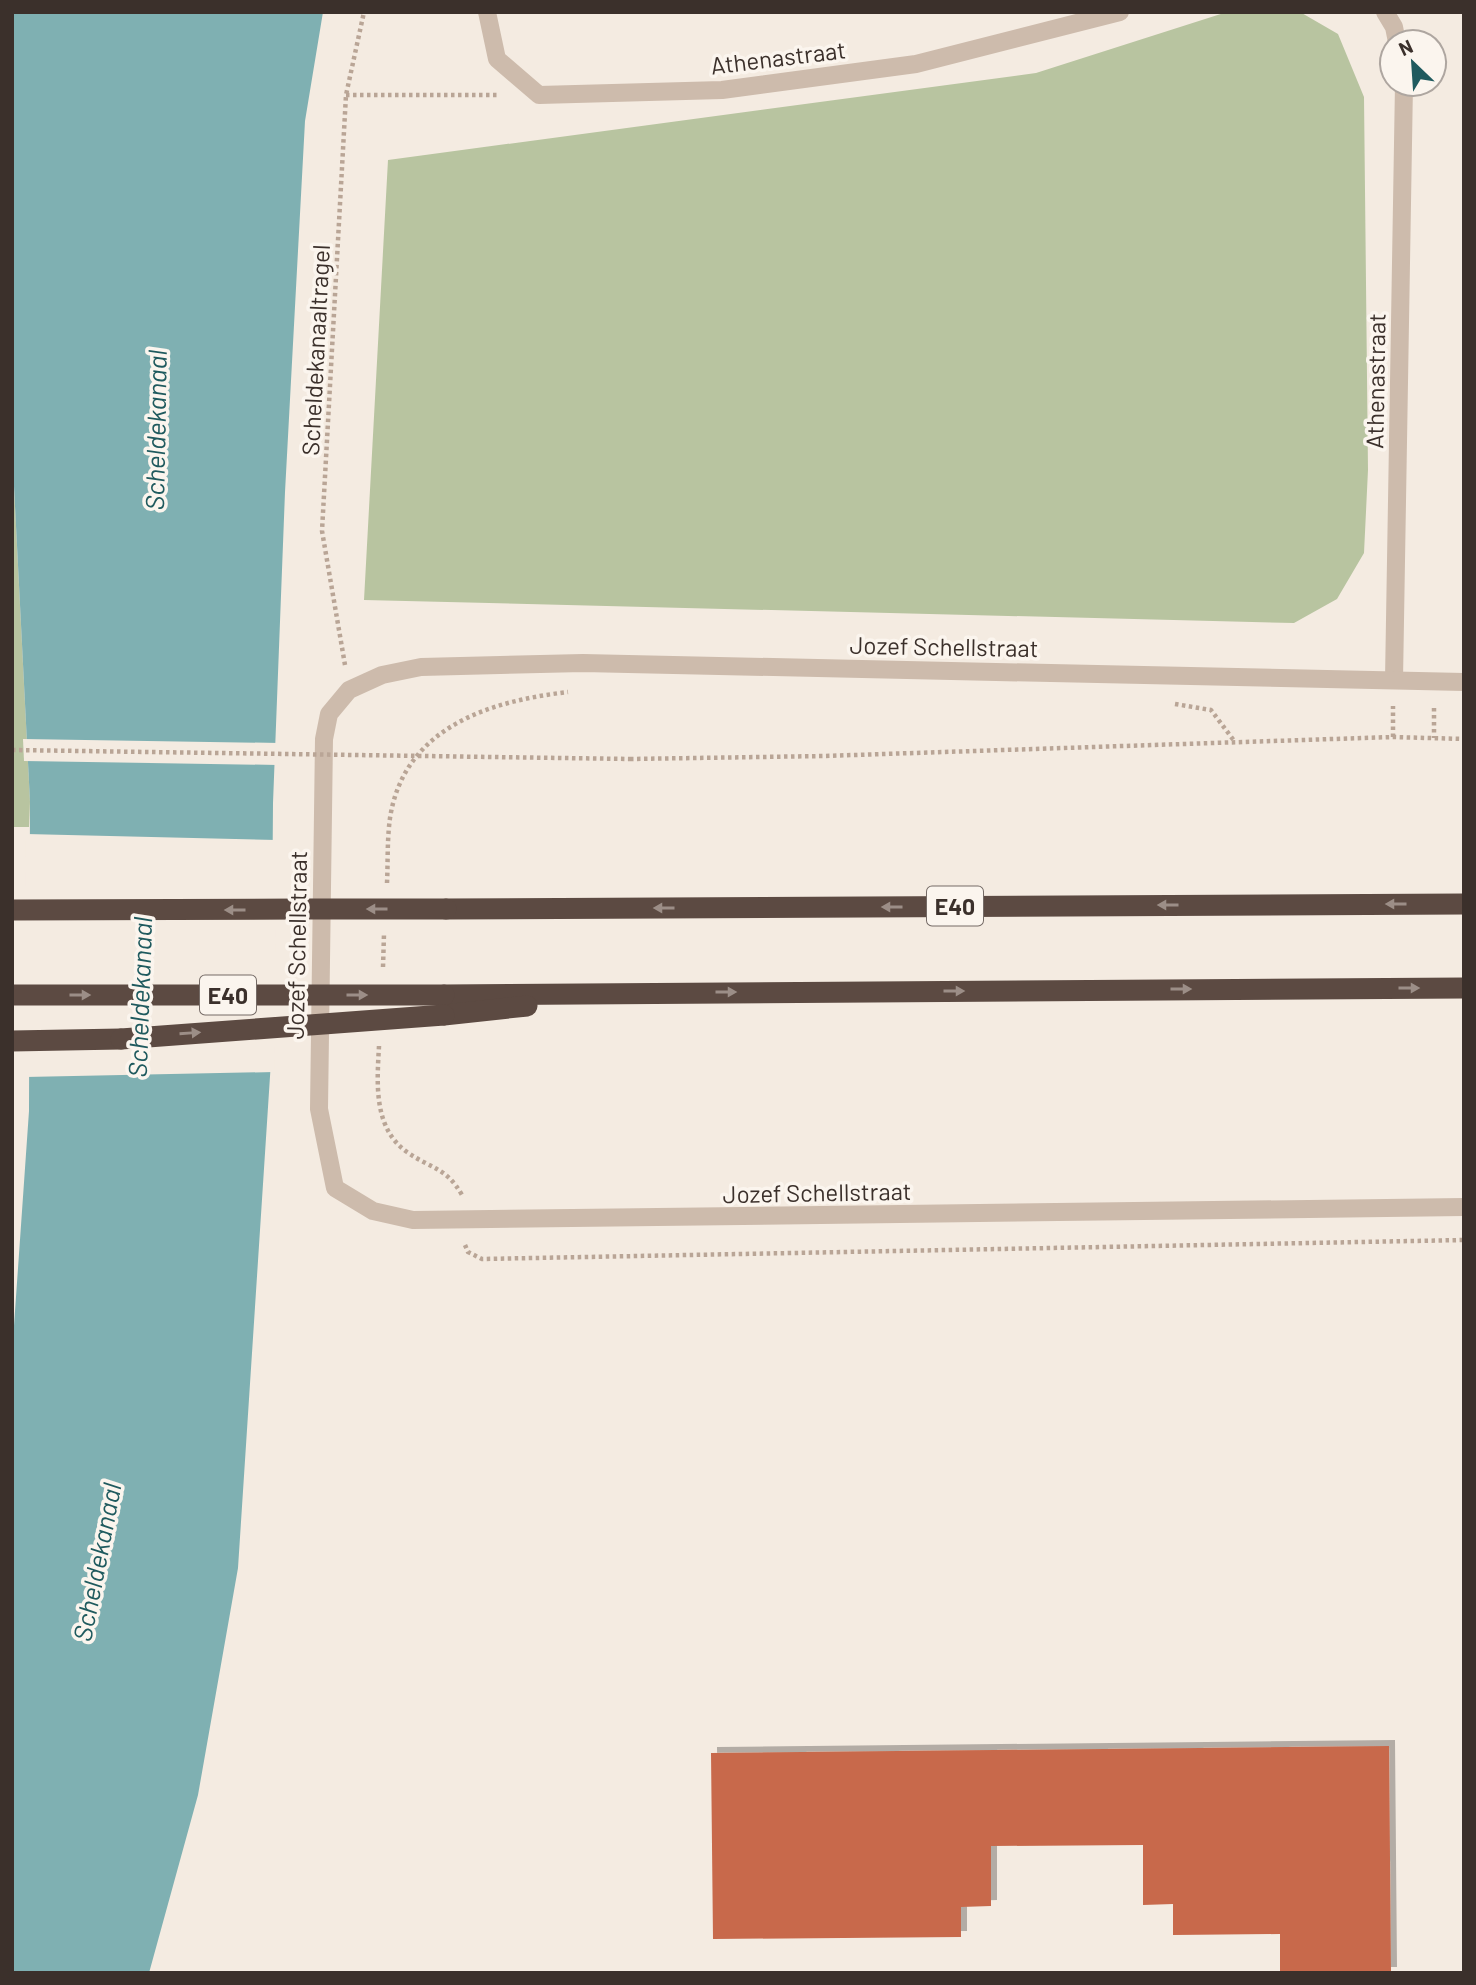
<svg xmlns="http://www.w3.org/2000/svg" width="1476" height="1985" viewBox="0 0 1476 1985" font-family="Barlow,sans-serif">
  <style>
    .green { fill: #b8c4a0 }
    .water { fill: #7fb0b2 }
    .pier { fill: #f4ebe1 }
    .building { fill: #c8694b; filter: url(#shadow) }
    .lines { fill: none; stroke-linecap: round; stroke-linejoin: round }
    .path { stroke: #b9a596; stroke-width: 4.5; stroke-dasharray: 3.5 3.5; stroke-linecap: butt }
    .street { stroke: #cdbbac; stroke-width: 18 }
    .highway { stroke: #5c4a42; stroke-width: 21 }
    .path-bridge { stroke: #b9a596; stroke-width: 4.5; stroke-dasharray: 3.5 3.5; stroke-linecap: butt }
    .highway-bridge { stroke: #5c4a42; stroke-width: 21 }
    .oneway { fill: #9c8e87 }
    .labels { text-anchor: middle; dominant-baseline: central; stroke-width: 7; stroke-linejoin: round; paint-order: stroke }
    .shield { fill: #fbf5ee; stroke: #756b66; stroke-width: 2 }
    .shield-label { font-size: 23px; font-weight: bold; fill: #3b302b }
    .street-label { font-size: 24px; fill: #3b302b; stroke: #fbf5ee }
    .water-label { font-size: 26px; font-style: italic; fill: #1f5a5e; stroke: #fbf5ee }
  </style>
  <defs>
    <filter id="shadow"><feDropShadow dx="6" dy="-6" stdDeviation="0" flood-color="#0004"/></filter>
  </defs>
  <rect width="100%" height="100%" fill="#f4ebe1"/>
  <g class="green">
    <polygon points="1227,12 1300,12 1338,34 1364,97 1368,470 1364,553 1337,599 1294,623 364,600 388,160 1036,73"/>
    <polygon points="12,447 30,802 29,827 12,827"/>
  </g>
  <polygon class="water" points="12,12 323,12 305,121 285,492 273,803 271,1061 238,1568 198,1795 149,1973 12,1973 12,1354 29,1111 30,802 12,447"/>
  <g class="pier">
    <polygon points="23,739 279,743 278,765 24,761"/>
    <polygon points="26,834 276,840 274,1072 25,1077"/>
  </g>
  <polygon class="building" points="1389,1746 1391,1973 1280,1973 1280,1934 1173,1935 1173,1904 1143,1905 1143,1845 991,1846 991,1906 961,1907 961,1937 713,1939 711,1753"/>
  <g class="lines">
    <g class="path">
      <polyline points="346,95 499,95"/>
      <polyline points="345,665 322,531 346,95 364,12"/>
      <polyline points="1175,704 1211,710 1235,742"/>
      <polyline points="1434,708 1434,738"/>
      <polyline points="1393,737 1393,706"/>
      <polyline points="630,759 824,756 1393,737 1464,739"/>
      <path d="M387 883C388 862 387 840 390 818 404 727 490 701 568 692"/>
      <polyline points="383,967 384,934"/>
      <path d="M379 1046C377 1083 373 1128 407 1152 431 1169 446 1167 462 1195"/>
      <polyline points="465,1245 468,1252 482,1259 1464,1240"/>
    </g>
    <g class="street">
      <polyline points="487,12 497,59 539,95 722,90 916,64 1120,12"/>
      <polyline points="1385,12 1394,27 1397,42"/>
      <polyline points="1394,680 1404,84"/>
      <polyline points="1464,682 583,663 421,667 382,675 349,690 329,714 324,739 319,1109 335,1188 373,1211 413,1220 1464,1207"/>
    </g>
    <g class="highway">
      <polyline points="446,909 1464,904"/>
      <polyline points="12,910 303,909"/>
      <polyline points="444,995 1464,988"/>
      <polyline points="444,1015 527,1006"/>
      <polyline points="12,1041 121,1039"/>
    </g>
    <polyline class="path-bridge" points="12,750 630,759"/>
    <g class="highway-bridge">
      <polyline points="303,909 446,909"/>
      <polyline points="12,995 444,995"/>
      <polyline points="121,1039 444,1015"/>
    </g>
  </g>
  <defs><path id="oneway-solid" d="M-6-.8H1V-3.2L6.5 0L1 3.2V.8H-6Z" transform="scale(1.75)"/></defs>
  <g class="oneway">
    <use href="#oneway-solid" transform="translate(1396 904) rotate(180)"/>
    <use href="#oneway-solid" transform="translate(1168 905) rotate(180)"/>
    <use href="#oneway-solid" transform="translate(892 907) rotate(180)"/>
    <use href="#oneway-solid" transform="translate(664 908) rotate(180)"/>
    <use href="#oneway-solid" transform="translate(377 909) rotate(180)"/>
    <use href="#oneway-solid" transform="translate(235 910) rotate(180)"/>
    <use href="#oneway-solid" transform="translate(1409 988)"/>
    <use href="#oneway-solid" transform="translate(1181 989)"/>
    <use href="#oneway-solid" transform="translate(954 991)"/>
    <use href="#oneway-solid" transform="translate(726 992)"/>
    <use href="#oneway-solid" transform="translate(80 995)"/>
    <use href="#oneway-solid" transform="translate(357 995)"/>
    <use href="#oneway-solid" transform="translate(190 1033) rotate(-4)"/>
  </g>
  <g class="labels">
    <g class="shield">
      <rect x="927" y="886.5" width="56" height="39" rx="5"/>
      <rect x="200" y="975.5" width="56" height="39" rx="5"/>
    </g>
    <g class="shield-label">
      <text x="955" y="906">E40</text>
      <text x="228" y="995">E40</text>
    </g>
    <g class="street-label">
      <text transform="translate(778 57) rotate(-7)">Athenastraat</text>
      <text transform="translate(315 350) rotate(-87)">Scheldekanaaltragel</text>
      <text transform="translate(1375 381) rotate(-89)">Athenastraat</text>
      <text transform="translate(944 646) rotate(1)">Jozef Schellstraat</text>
      <text transform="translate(296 945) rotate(-89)">Jozef Schellstraat</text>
      <text transform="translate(817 1192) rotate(-1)">Jozef Schellstraat</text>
    </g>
    <g class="water-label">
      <text transform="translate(155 430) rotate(-89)">Scheldekanaal</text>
      <text transform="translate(139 997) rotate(-88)">Scheldekanaal</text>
      <text transform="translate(96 1562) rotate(-79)">Scheldekanaal</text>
    </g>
  </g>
  <rect width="1476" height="1985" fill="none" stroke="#3b302b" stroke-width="28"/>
  <g transform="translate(1413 63) rotate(335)"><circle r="33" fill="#fbf5ee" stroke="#aea6a0" stroke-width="2"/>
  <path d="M0-5L12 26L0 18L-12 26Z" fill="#1f5a5e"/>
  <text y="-10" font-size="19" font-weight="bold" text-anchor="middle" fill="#3b302b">N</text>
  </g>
</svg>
